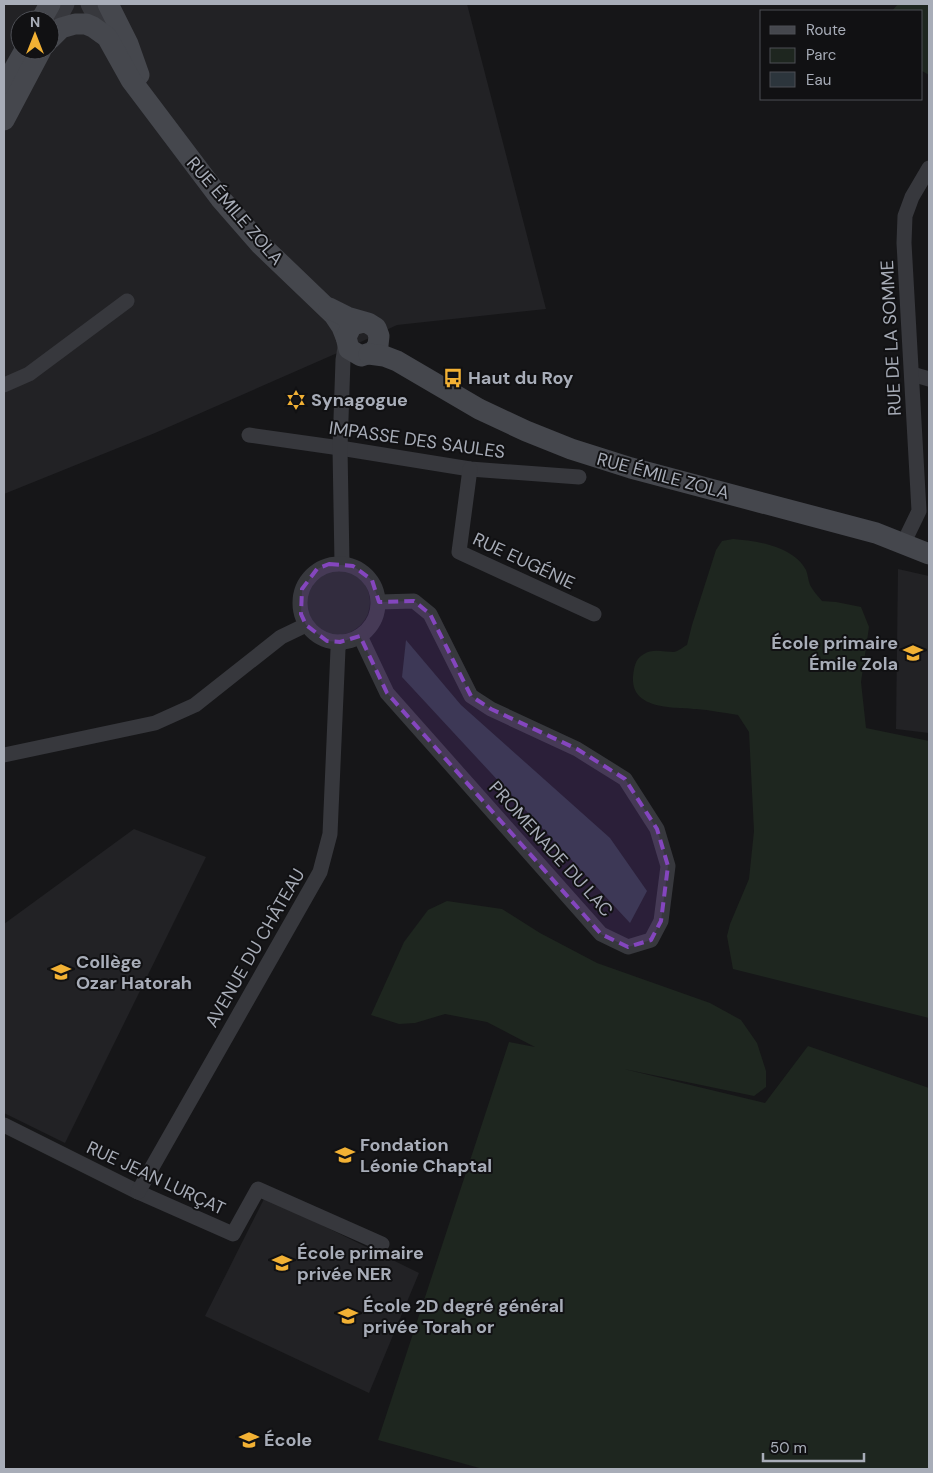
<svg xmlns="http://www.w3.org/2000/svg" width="933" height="1473" viewBox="0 0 933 1473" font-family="'DM Sans',sans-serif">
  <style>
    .built { fill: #222225; fill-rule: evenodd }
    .green { fill: #1e261f }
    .water { fill: #2c353c }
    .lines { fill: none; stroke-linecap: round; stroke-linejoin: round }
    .minor { stroke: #37383d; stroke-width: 15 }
    .tertiary { stroke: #37383d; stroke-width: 19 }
    .secondary { stroke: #45474d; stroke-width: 21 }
    .marked { fill: #8446be; fill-opacity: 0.2; stroke: #8446be; stroke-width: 4; stroke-dasharray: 10 6; stroke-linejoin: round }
    .labels { text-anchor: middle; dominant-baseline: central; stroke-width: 4; stroke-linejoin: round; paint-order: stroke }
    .street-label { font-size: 18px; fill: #a8adb8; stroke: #111113 }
    .poi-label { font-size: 18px; font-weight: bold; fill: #a8adb8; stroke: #111113; text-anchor: start }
  </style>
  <rect width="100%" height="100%" fill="#161618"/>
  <g class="built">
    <path d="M4 4H467L546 309 397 325 335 354 155 433 4 494ZM20 20H50V50H20Z"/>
    <polygon points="898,569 929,576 929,733 896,729"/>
    <polygon points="134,829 206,857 65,1143 4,1113 4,924"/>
    <polygon points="265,1197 419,1273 369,1393 205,1316"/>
  </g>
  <g class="green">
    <polygon points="898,4 929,4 929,75 922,71 922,11 892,11"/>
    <path d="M733 539C757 541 793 546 806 570 808 575 808 580 810 585 813 591 818 596 822 601L836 602 861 607 869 627 861 682 866 728 929 741V1018L733 969 727 936 730 924 749 879 754 831 749 732 738 715C724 713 710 710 696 709 674 707 631 710 633 677 634 667 635 659 644 654 652 648 665 652 674 652 679 651 683 647 687 645L692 625 716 550 722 541Z"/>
    <circle cx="337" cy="602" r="33"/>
    <polygon points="447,901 502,909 540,933 597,963 710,1003 741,1020 757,1043 766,1071 766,1087 754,1096 624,1069 765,1103 808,1046 929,1088 929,1469 483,1469 378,1440 509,1042 535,1047 487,1022 445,1014 415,1023 399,1024 371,1015 404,942 428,910"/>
  </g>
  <polygon class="water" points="406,640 461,705 610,838 647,891 630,923 402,677"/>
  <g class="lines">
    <g class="minor">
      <polyline points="912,374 929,379"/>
      <polyline points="4,385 29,374 127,301"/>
      <polyline points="249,435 340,448 470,469 579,477"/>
      <polyline points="470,469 459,552 594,614"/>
      <polyline points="903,544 919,511 904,243 905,216 912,197 929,168"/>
      <polyline points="342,563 340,448 343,360 346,341"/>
      <circle cx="339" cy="603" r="39"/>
      <polyline points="360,636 387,693 601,934 628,947 651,940 661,921 668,866 657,829 625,779 577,749 491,709 471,696 430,614 414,601 379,602"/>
      <polyline points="4,755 155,723 195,705 281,637 306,625"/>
      <polyline points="4,1125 138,1192 233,1234 258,1189 382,1244"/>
      <polyline points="138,1192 320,872 330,834 338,649 340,642"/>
    </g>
    <g class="tertiary">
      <polyline points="90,4 107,37"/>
      <polyline points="50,32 65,4"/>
    </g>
    <g class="secondary">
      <polyline points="108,4 128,44 139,75"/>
      <polyline points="41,20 50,4"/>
      <polyline points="50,39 61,28 75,24 86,24 93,27 107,37 131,80 220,198 261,245 334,315 342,327 346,337"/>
      <polyline points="4,87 25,50"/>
      <polyline points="4,120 41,50"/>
      <polyline points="329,308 347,317 368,323 376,328 379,336 378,345 373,352 361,356 349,349 346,337 352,325 363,322"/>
      <polyline points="369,354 384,356 397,361 479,409 526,431 571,449 631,468 876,533 929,554"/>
    </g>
  </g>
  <path class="marked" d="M329 564 353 566 372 580 379 602 414 601 430 614 471 696 491 709 577 749 625 779 657 829 668 866 661 921 651 940 628 947 601 934 387 693 360 636 340 642 327 641 306 625 301 614 302 589 317 569Z"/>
  <defs>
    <symbol id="bus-bare" viewBox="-9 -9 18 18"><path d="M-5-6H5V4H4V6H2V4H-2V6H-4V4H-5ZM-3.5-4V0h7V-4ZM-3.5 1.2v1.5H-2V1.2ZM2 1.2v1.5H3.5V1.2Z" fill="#f2b134" stroke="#111113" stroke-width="2.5" paint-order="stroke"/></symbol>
    <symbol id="synagogue-bare" viewBox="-9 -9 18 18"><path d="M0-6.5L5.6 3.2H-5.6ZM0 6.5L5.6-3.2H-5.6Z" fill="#f2b134" stroke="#111113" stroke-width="2.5" paint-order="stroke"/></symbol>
    <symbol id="school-bare" viewBox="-9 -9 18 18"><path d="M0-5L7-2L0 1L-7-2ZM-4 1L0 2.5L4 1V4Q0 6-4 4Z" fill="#f2b134" stroke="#111113" stroke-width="2.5" paint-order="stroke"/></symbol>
    <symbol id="university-bare" viewBox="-9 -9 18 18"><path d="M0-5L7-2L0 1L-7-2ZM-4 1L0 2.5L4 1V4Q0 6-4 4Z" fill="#f2b134" stroke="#111113" stroke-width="2.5" paint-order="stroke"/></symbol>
  </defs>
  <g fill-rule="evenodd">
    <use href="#bus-bare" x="439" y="364" width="28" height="28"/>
    <use href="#synagogue-bare" x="282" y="386" width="28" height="28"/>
    <use href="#school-bare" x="899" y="639" width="28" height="28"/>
    <use href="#school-bare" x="47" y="958" width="28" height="28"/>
    <use href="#university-bare" x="331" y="1141" width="28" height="28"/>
    <use href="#school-bare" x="268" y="1249" width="28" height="28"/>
    <use href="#school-bare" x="334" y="1302" width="28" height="28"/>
    <use href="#school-bare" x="235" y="1426" width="28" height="28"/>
  </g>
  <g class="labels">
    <g class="street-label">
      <text transform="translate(235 211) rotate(49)">RUE ÉMILE ZOLA</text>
      <text transform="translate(891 338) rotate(-93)">RUE DE LA SOMME</text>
      <text transform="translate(417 440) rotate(8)">IMPASSE DES SAULES</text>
      <text transform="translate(663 476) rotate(15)">RUE ÉMILE ZOLA</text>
      <text transform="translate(524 561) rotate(25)">RUE EUGÉNIE</text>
      <text transform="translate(551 849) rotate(48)">PROMENADE DU LAC</text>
      <text transform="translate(255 948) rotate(-60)">AVENUE DU CHÂTEAU</text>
      <text transform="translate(156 1178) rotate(25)">RUE JEAN LURÇAT</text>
    </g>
    <g class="poi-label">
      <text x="468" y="378">Haut du Roy</text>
      <text x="311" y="400">Synagogue</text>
      <text x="898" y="643" text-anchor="end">École primaire<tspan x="898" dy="21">Émile Zola</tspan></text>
      <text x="76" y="962">Collège<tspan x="76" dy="21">Ozar Hatorah</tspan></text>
      <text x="360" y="1145">Fondation<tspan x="360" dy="21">Léonie Chaptal</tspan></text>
      <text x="297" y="1253">École primaire<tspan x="297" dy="21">privée NER</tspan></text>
      <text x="363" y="1306">École 2D degré général<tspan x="363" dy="21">privée Torah or</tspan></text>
      <text x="264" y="1440">École</text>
    </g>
  </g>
  <rect width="933" height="1473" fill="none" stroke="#a8adb8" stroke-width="10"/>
  <rect x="760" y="10" width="162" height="90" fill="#111113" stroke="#4d4f55"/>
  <rect x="770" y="26" width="25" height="8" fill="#45474d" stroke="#4d4f55"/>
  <text x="806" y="35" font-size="15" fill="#a8adb8">Route</text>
  <rect x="770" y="48" width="25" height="15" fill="#1e261f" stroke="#4d4f55"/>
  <text x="806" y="60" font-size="15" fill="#a8adb8">Parc</text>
  <rect x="770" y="72" width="25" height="15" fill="#2c353c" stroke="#4d4f55"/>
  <text x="806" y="85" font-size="15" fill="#a8adb8">Eau</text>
  <g transform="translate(35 35)"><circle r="24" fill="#111113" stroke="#4d4f55"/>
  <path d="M0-4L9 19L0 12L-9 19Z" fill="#f2b134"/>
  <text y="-8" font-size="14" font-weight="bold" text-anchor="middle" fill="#a8adb8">N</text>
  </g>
  <path d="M763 1453v8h101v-8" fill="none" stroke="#a8adb8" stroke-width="2.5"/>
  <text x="770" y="1453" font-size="15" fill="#a8adb8" stroke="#111113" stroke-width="4" paint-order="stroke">50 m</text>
</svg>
